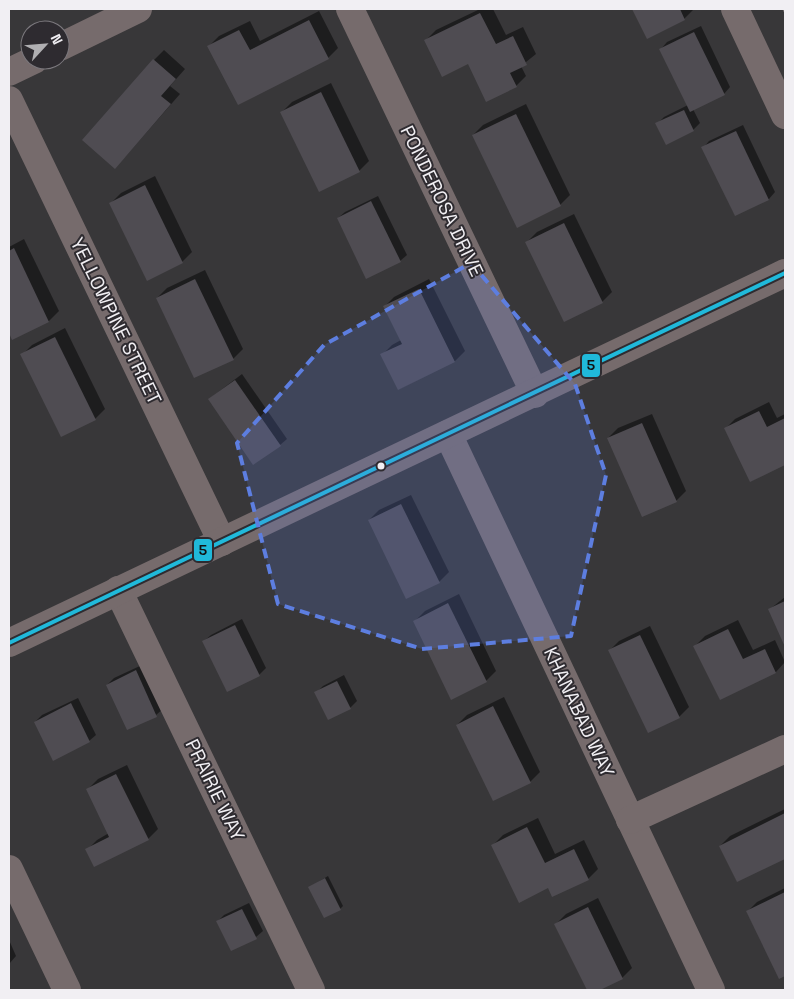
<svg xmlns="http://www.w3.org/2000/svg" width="794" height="999" viewBox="0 0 794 999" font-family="'Space Grotesk',sans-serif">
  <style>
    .shadow { fill: #0007 }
    .building { fill: #4f4c52 }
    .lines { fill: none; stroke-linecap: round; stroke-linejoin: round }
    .path { stroke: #746d6f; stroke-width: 3; stroke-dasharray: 2.5 2.5; stroke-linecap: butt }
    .minor { stroke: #766b6c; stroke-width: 28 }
    .bus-1-casing { stroke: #2e2b30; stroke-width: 8 }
    .bus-1 { stroke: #20b9da; stroke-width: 4 }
    .marked { fill: #5d7ee0; fill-opacity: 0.2; stroke: #5d7ee0; stroke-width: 4; stroke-dasharray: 10 6; stroke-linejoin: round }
    .bus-dot { fill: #f1eff3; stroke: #2e2b30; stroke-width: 2 }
    .labels { text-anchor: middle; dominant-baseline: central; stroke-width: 4; stroke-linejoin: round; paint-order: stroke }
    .street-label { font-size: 19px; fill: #f1eff3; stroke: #2e2b30 }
    .line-badge { stroke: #2e2b30; stroke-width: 2 }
    .pale-badge-label { font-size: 14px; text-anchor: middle; font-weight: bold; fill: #111 }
  </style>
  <rect width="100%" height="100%" fill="#383739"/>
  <g class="shadow">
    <polygon points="480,9 493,9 506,35 523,27 536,54 521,66 526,76 516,86 426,40 436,30"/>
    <polygon points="634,9 694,9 684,19 648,37"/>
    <polygon points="319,11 338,48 328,58 209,46 219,36 250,21 260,41"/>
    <polygon points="701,26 730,87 724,94 693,109 700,123 693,130 657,124 664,117 688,105 661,49 667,42"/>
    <polygon points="164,50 185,69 170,86 180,94 125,157 154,60"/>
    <polygon points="331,83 369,161 359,171 282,112 292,102"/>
    <polygon points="526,104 570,195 560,205 473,135 483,125"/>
    <polygon points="743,125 775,192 769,199 735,215 703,148 709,141"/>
    <polygon points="155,176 192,252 182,262 111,203 121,193"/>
    <polygon points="378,196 407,255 400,261 338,218 345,212"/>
    <polygon points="574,214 612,292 602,302 527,242 537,232"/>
    <polygon points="24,239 59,311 49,321 13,338 9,330 9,247"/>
    <polygon points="205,270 243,349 233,359 157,298 167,288"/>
    <polygon points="429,279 465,351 455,361 399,389 382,355 392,345 401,340 384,307 394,297"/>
    <polygon points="65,328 105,409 95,419 22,355 32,345"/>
    <polygon points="242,374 287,439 280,445 209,399"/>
    <polygon points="769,402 777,418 785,414 785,464 751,481 725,429 735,419"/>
    <polygon points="652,414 686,491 676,501 608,438 618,428"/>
    <polygon points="411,495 449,572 439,582 369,520 379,510"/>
    <polygon points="459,594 496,671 486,681 415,621 425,611"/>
    <polygon points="785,597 785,644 770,609"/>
    <polygon points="242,619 266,668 259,675 204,641 211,635"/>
    <polygon points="738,620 753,650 775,640 785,662 776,672 720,699 695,646 705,636"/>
    <polygon points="650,626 689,707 679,717 609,651 619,641"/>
    <polygon points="142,665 163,709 156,715 128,729 107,685 114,678"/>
    <polygon points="344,675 357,701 350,708 316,693 323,686"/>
    <polygon points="504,697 540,772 530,782 457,725 467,715"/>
    <polygon points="78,698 96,735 89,741 35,722 42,715"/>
    <polygon points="127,765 158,829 148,839 87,850 97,840 109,833 88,789 98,779"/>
    <polygon points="785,809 785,857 737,881 720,846 730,836"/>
    <polygon points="538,818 555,854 584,840 598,869 588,879 548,887 493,845 503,835"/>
    <polygon points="328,876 343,906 340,909 310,887"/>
    <polygon points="785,888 785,974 779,977 747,912 757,902"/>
    <polygon points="598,898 632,968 622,978 597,990 588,990 556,924 566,914"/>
    <polygon points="249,903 263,931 256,937 217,922 224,915"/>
    <polygon points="9,940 16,956 9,964"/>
  </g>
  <g class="building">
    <polygon points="632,9 680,9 685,20 647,39"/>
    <polygon points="480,13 496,44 513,36 527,65 510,73 517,87 486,102 468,64 442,77 424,40"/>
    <polygon points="309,20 329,59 238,105 207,46 239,30 250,50"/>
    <polygon points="694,32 725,95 690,112 659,49"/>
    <polygon points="153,59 176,79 161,96 171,104 115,169 82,140"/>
    <polygon points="321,92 360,172 319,192 280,112"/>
    <polygon points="684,110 694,131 666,145 655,123"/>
    <polygon points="516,114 561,206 517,228 472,135"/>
    <polygon points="736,131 769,200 735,216 701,147"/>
    <polygon points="145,185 183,263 147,281 109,203"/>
    <polygon points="371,201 401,262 366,279 337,218"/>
    <polygon points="564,223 603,303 564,322 525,242"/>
    <polygon points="14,248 49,322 12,340 9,333 9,251"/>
    <polygon points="195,279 234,360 194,378 156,298"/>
    <polygon points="419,289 455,362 398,390 380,354 402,344 383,306"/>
    <polygon points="55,337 96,420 61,437 20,354"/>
    <polygon points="235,380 281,446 253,465 208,399"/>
    <polygon points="759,411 767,427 785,418 785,465 750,482 724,428"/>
    <polygon points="642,423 677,502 642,517 607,438"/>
    <polygon points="401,504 440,583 406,599 368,520"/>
    <polygon points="785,601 785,647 768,609"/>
    <polygon points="448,603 487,682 451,700 413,621"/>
    <polygon points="235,625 260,676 227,692 202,641"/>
    <polygon points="728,629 743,659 765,649 776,673 720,700 693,646"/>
    <polygon points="640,635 680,718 648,733 608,650"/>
    <polygon points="136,670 157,717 127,730 106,685"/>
    <polygon points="337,681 351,709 328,720 314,692"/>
    <polygon points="71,703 90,742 53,761 34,722"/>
    <polygon points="493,706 531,783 493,801 456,725"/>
    <polygon points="116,774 149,840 94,867 85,849 109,837 86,789"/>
    <polygon points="785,813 785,859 737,882 719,846"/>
    <polygon points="527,827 545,863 574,849 589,880 552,897 548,888 519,903 491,845"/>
    <polygon points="325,878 341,910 324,918 308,887"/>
    <polygon points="785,892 785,976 779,979 746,911"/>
    <polygon points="588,907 623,979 600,990 587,990 554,924"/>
    <polygon points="242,909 257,939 231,951 216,921"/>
  </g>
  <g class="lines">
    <polyline class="path" points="784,9 785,12"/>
    <g class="minor">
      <polyline points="350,9 535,394"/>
      <polyline points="735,9 785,115"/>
      <polyline points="60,47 138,9"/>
      <polyline points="9,72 34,60"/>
      <polyline points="9,100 222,542"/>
      <polyline points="448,434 711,990"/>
      <polyline points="118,590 311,990"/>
      <polyline points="9,643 785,273"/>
      <polyline points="630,820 785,749"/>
      <polyline points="9,869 67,990"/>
    </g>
    <defs>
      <polyline id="bus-1" points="9,643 785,273"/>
    </defs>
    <use href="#bus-1" class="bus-1-casing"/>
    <use href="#bus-1" class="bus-1"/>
  </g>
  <path class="marked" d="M471 263 575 384 606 475 571 636 422 649 278 604 237 443 324 345Z"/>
  <circle class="bus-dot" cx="381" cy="466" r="4.5"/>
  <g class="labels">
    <g class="street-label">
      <text transform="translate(442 201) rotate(64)">PONDEROSA DRIVE</text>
      <text transform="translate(116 321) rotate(64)">YELLOWPINE STREET</text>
      <text transform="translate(579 712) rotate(65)">KHANABAD WAY</text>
      <text transform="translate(215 790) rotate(64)">PRAIRIE WAY</text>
    </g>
  </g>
  <g class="line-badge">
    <rect x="581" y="353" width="20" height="25" rx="5" fill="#20b9da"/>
    <rect x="193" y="538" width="20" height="24" rx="5" fill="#20b9da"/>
  </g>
  <g class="pale-badge-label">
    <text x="591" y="370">5</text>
    <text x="203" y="555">5</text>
  </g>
  <rect width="794" height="999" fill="none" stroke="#f1eff3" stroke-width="20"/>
  <g transform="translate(45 45) rotate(64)"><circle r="24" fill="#2e2b30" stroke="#7c797e"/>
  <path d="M0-4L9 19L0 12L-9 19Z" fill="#b0afb2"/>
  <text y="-8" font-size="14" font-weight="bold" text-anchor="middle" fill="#f1eff3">N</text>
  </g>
</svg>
